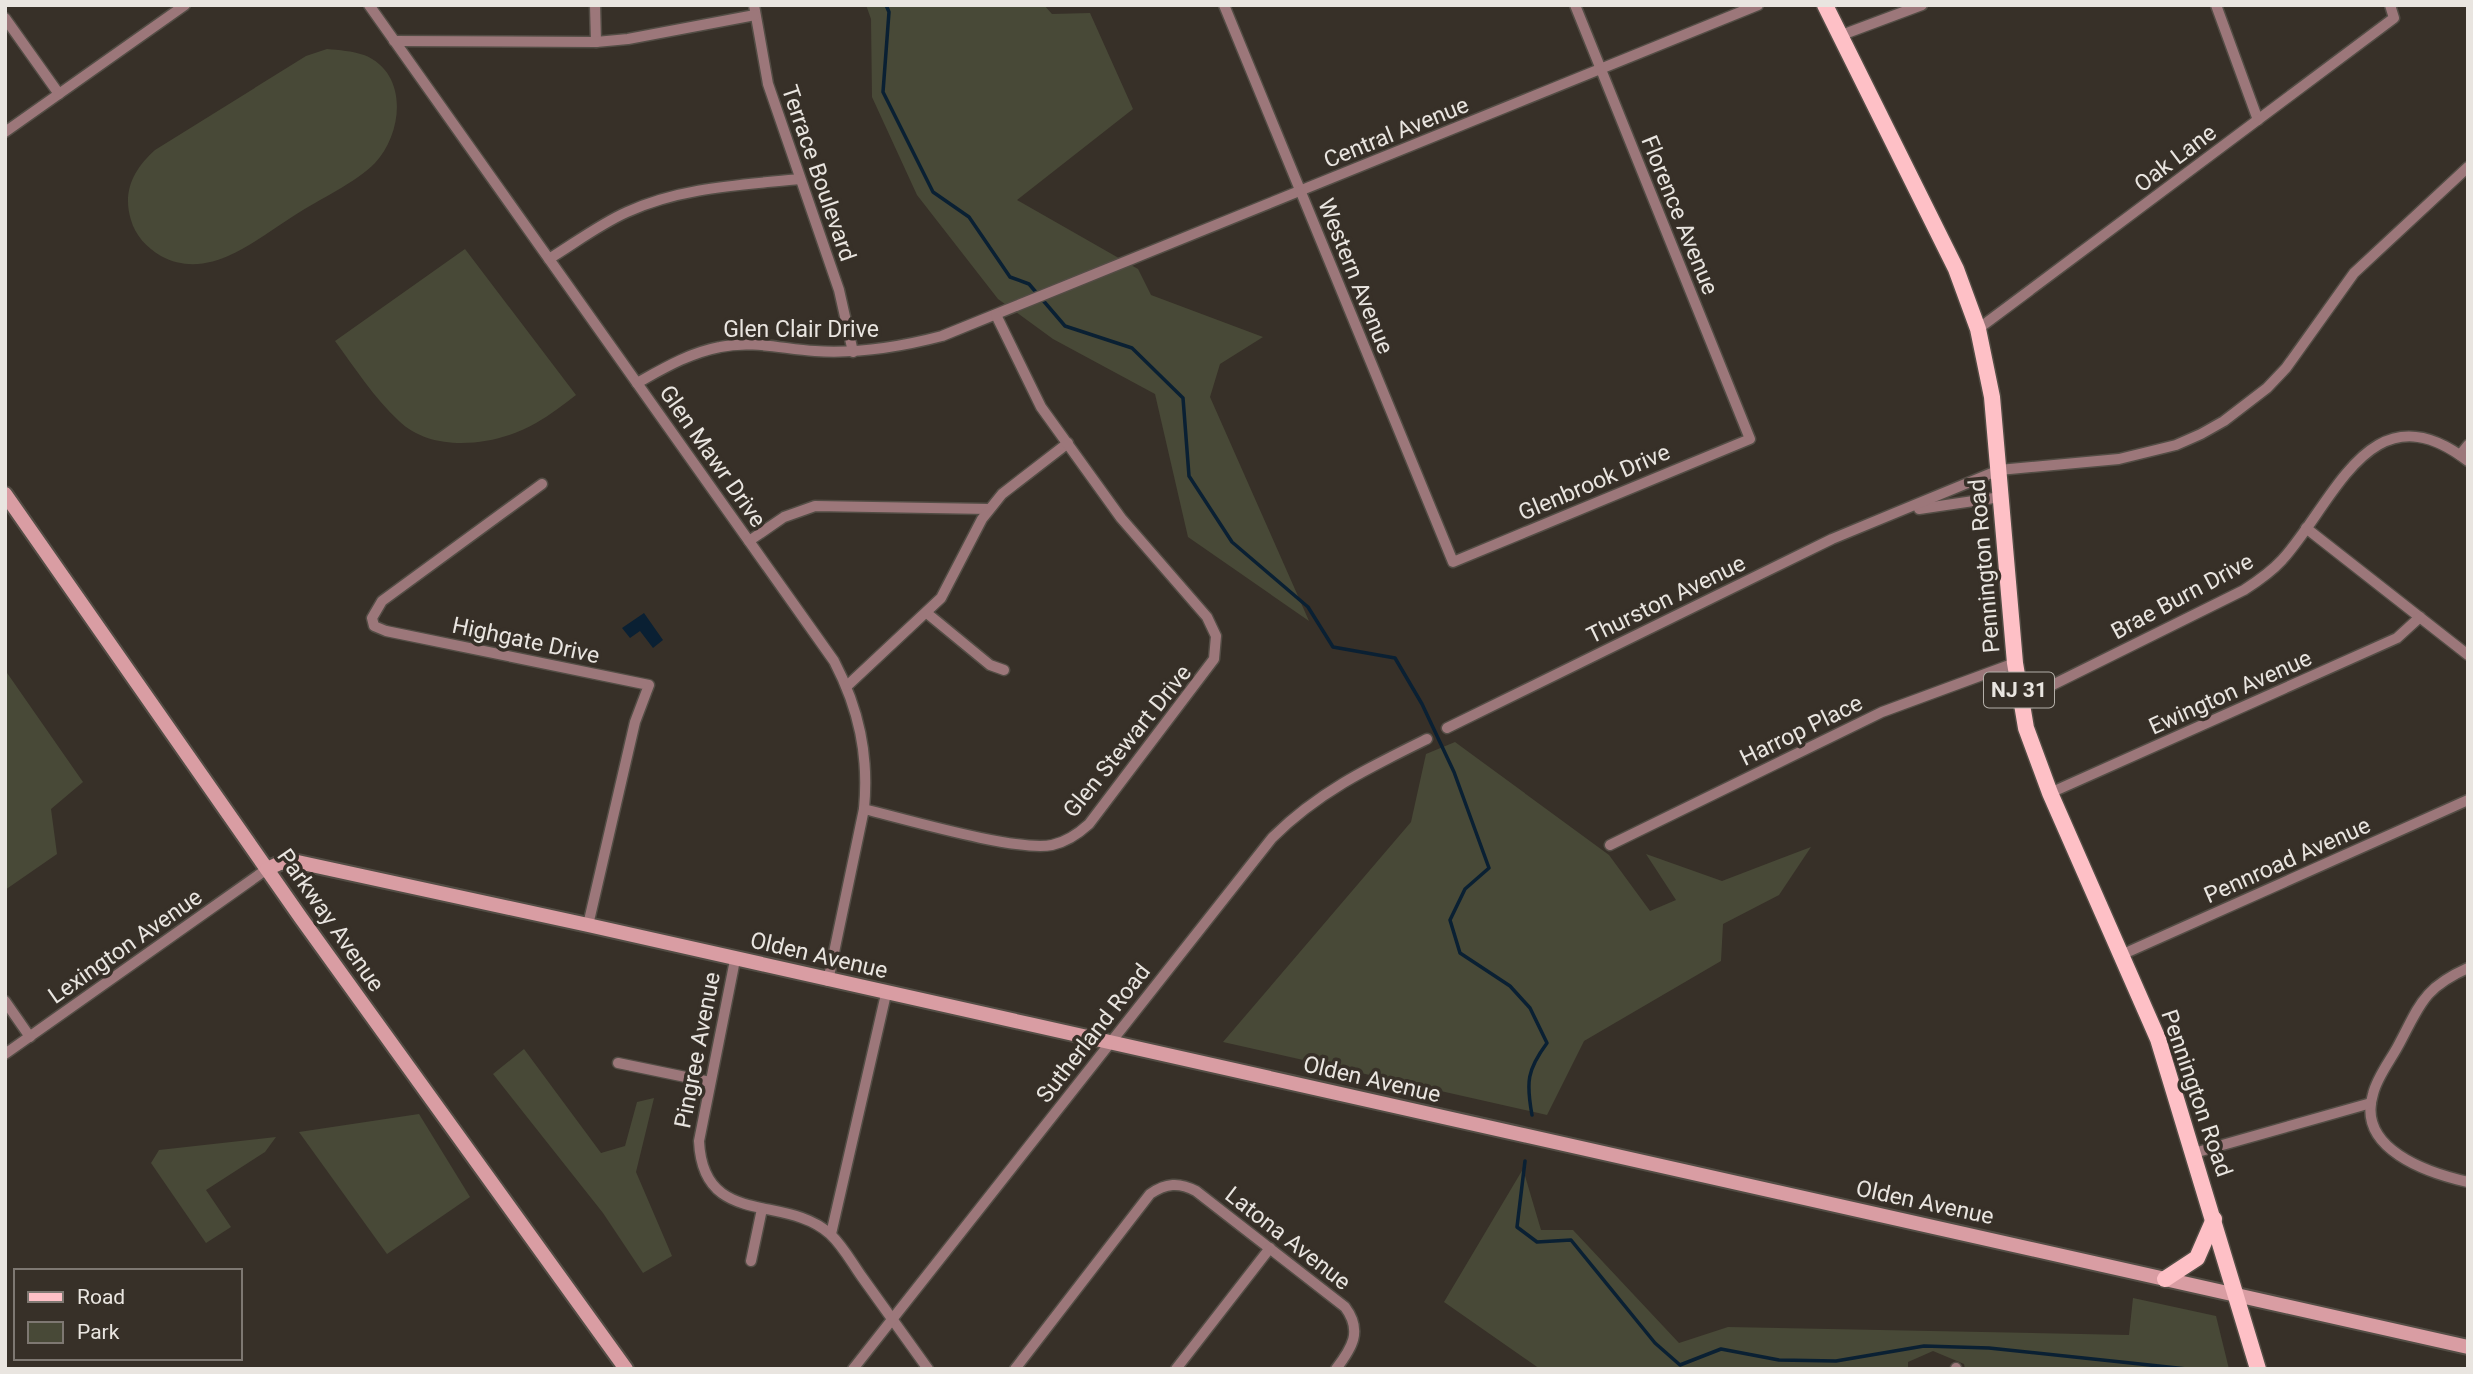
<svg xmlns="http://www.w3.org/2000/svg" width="2473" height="1374" font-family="Roboto,sans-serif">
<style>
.green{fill:#484937}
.water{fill:#0a2033}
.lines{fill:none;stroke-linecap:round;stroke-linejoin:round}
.stream{stroke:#0a2033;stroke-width:3.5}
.street-casing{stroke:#534d45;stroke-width:13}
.secondary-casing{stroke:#534d45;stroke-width:18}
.primary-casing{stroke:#534d45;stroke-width:19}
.street{stroke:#9c777a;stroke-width:10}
.secondary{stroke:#d99da3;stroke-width:14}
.primary{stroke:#fec0c6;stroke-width:16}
.labels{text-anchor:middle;stroke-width:7;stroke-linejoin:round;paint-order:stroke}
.shield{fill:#373028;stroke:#b4afa9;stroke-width:2}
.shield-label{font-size:21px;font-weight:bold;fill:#e9e5e0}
.street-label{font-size:23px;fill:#e9e5e0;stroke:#373028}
</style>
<rect width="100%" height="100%" fill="#373028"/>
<g class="green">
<polygon points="866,5 1044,5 1052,14 1090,13 1133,109 1017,200 1138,269 1151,295 1263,337 1220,364 1210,397 1309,621 1188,537 1155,394 1053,339 998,299 917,195 872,97 871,19"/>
<path d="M 327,49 C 339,50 352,51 364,55 C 409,73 403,133 375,163 C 357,182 318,200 295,215 C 255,240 209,282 161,256 C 147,248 135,235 131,220 C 122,191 134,169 155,150 L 306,56 Z"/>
<path d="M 465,249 L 576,395 C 563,405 550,415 536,423 C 497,446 433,454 399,421 C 374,398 355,368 335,341 Z"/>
<polygon points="5,670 83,782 51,809 57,854 5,890"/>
<polygon points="1455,742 1609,855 1650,911 1676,900 1646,854 1722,881 1811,847 1779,895 1723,924 1721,961 1584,1041 1547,1115 1223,1042 1411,822 1426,754"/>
<polygon points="524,1049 601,1153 625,1146 637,1102 654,1098 636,1172 672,1256 643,1273 603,1213 493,1074"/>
<polygon points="419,1114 470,1197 387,1254 299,1132"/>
<polygon points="276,1137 265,1152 206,1190 231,1227 206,1243 151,1163 159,1150"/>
<polygon points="1523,1169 1541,1230 1573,1230 1679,1343 1728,1327 2129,1335 2133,1298 2216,1316 2229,1369 1965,1369 1964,1364 1933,1351 1908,1362 1908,1369 1540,1369 1444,1302"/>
</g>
<polygon class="water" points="644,613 663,640 653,648 640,631 630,638 622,628"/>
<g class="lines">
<g class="stream">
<path d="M 886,5 L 889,12 L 883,92 L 933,192 L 969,217 L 1010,277 L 1029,284 L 1065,326 L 1132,348 L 1183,398 L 1189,476 L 1232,542 L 1308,607 L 1333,647 L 1395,658 L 1422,704 L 1454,772 L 1489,868 L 1465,889 L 1450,920 L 1460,953 L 1510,986 L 1530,1008 L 1547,1043 C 1527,1070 1526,1082 1532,1115"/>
<polyline points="1525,1161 1517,1227 1537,1242 1571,1240 1655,1343 1680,1365 1721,1349 1779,1360 1836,1361 1924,1346 1989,1348 2187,1369"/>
</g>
<g class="street-casing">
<g id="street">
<path d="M 369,5 L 834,661 C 859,709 869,755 864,809 L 828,981"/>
<polyline points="595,5 596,42"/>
<polyline points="754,5 768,84 839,290 853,352"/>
<polyline points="1224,5 1453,562 1750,439 1575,5"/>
<polyline points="2216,5 2258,120"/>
<polyline points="5,18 59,94"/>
<polyline points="1839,36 1922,5"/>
<polyline points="394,41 596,42 628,39 755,15"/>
<polyline points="5,132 185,5"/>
<path d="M 549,259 C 575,243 600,224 627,212 C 681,187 742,185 800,179"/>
<polyline points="1978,329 2394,18 2390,5"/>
<path d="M 637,383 C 664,368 689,353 720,347 C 752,340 783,349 815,351 C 859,354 900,347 942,336 L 1758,5"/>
<polyline points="2460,455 2468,445"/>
<polyline points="542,484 382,601 372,618 374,626 386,631 649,685 635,722 588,925"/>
<polyline points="1919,509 2001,497"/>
<polyline points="2306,528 2468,655"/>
<polyline points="749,541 784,517 815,506 989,509"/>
<polyline points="928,614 990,665 1004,670"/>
<polyline points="847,686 941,598 982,519 1002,494 1068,443"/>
<path d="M 2020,701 L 2244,590 C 2258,581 2271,572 2282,560 C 2336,500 2371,386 2468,461"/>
<polyline points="1447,728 1832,539 1999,470 2119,459 2176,445 2201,434 2224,421 2267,388 2286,368 2354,273 2468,167"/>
<polyline points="2050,793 2397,638 2420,617"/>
<path d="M 864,809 C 905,819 1017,852 1052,845 C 1066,842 1078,834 1089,824 L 1214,659 L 1216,636 L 1207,617 L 1121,518 L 1041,407 L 996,315"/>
<polyline points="1610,845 1882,712 2015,663"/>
<polyline points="2121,955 2468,800"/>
<path d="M 735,960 L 699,1141 C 703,1229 785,1193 830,1234 C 843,1246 852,1263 862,1277 C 884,1308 906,1338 928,1369"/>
<path d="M 2468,968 C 2423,988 2420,1005 2398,1046 C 2390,1061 2377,1077 2373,1094 C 2356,1149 2428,1173 2468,1182"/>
<polyline points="5,1001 30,1037"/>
<polyline points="5,1054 267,869"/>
<polyline points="618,1063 710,1082"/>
<polyline points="2194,1153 2371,1103"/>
<polyline points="831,1234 886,994"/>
<polyline points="751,1261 762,1209"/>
<polyline points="1956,1368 1956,1369"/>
<path d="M 853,1369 L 1272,838 C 1318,792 1370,767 1427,739"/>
<path d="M 1015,1369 L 1150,1194 C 1166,1183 1179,1182 1196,1191 L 1345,1307 C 1363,1331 1352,1348 1336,1369"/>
<polyline points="1176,1369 1270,1248"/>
</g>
</g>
<g class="secondary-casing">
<g id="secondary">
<polyline points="5,494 301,918 626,1369"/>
<polyline points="267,869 280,863 293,861 588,925 2468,1347"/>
</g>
</g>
<g class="primary-casing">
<g id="primary">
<polyline points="1825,5 1956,269 1978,329 1992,397 2015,663 2026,728 2050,793 2158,1039 2258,1369"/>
<polyline points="2165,1279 2197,1258 2214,1219"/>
</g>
</g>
<use href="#street" class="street"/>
<use href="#secondary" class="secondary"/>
<use href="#primary" class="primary"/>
</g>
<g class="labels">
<rect class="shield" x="1984" y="672.5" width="70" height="35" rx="5"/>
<g class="shield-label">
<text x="2019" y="697">NJ 31</text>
</g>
<g class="street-label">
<text transform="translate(1396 132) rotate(-22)" y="8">Central Avenue</text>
<text transform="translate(2175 158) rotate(-37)" y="8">Oak Lane</text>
<text transform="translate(819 173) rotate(71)" y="8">Terrace Boulevard</text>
<text transform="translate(1680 215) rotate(68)" y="8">Florence Avenue</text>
<text transform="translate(1356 276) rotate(68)" y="8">Western Avenue</text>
<text x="801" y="337">Glen Clair Drive</text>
<text transform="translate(713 456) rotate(55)" y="8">Glen Mawr Drive</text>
<text transform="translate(1594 482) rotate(-23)" y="8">Glenbrook Drive</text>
<text transform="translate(1984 566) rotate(-95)" y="8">Pennington Road</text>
<text transform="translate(2182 596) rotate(-28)" y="8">Brae Burn Drive</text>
<text transform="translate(1666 599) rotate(-26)" y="8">Thurston Avenue</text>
<text transform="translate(526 640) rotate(12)" y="8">Highgate Drive</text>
<text transform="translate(2230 692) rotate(-24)" y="8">Ewington Avenue</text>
<text transform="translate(1801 730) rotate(-26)" y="8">Harrop Place</text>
<text transform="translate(1127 741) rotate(-51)" y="8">Glen Stewart Drive</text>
<text transform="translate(2287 860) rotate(-24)" y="8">Pennroad Avenue</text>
<text transform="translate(331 920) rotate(55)" y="8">Parkway Avenue</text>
<text transform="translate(125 946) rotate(-35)" y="8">Lexington Avenue</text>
<text transform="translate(819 955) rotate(13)" y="8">Olden Avenue</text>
<text transform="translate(1093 1033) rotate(-52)" y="8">Sutherland Road</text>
<text transform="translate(697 1050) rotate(-79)" y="8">Pingree Avenue</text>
<text transform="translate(1372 1079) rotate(13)" y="8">Olden Avenue</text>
<text transform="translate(2197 1093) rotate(71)" y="8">Pennington Road</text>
<text transform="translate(1925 1202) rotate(12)" y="8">Olden Avenue</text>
<text transform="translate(1288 1238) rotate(38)" y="8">Latona Avenue</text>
</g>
</g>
<rect width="2473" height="1374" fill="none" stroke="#e9e5e0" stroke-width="14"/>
<rect x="14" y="1269" width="228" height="91" fill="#373028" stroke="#7e7872" stroke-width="2"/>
<rect x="28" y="1292" width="35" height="10" fill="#fec0c6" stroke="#7e7872" stroke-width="2"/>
<text x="77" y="1304" font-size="21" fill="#e9e5e0">Road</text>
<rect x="28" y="1322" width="35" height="21" fill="#484937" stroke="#7e7872" stroke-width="2"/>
<text x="77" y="1339" font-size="21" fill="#e9e5e0">Park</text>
</svg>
